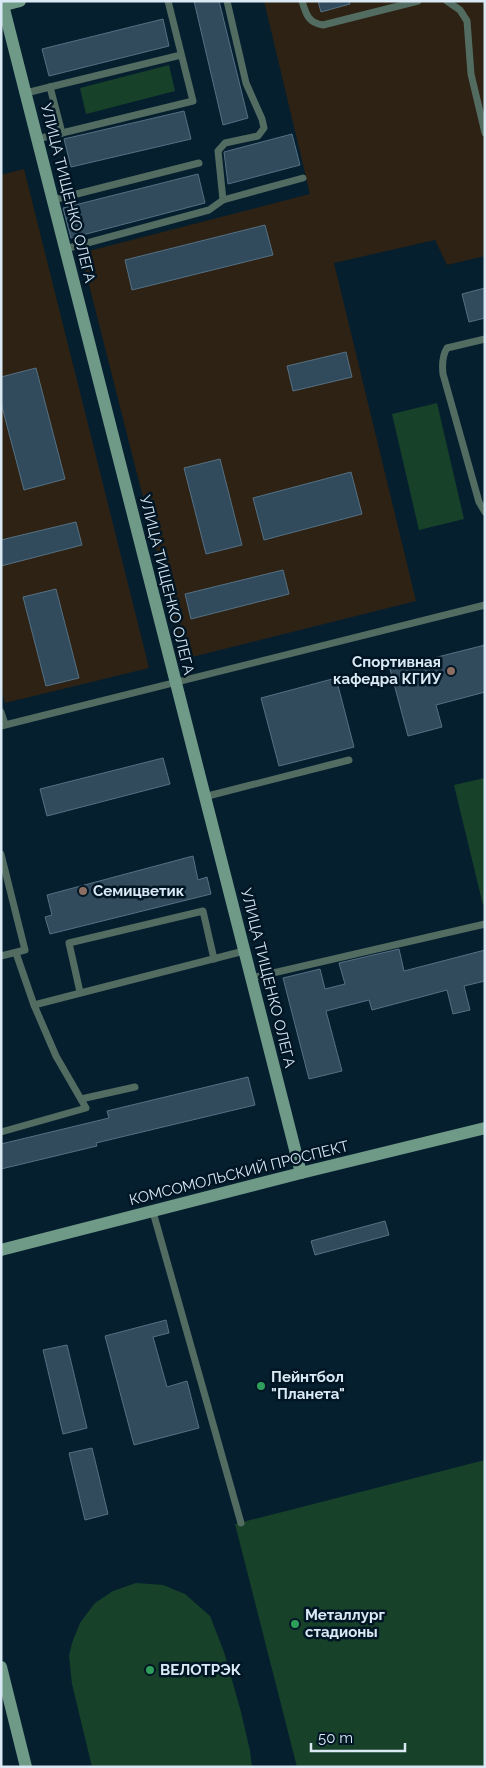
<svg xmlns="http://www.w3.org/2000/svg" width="486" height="1768" font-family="Raleway,sans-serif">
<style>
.education{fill:#2d2213}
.green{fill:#174229}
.building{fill:#314b5d;stroke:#557083}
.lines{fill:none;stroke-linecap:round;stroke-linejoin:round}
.lane{stroke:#526c61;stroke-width:7}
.secondary{stroke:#709a88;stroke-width:12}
.education-dot{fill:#8d6e63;stroke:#001625;stroke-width:2}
.leisure-dot{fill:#2e9e5b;stroke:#001625;stroke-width:2}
.labels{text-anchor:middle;stroke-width:5;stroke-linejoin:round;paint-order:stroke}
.street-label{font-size:15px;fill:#dae9f4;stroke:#001625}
.poi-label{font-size:15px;font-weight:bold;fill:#dae9f4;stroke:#001625;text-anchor:start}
</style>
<rect width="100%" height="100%" fill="#061f2f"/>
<g class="education">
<polygon points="264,1 485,1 485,256 447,265 435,240 334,263 416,601 184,659 81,253 310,194"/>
<polygon points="24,169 149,668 5,703 1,688 1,175"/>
</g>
<g class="green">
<polygon points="169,65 175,91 86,114 80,88"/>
<polygon points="437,403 464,519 419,530 392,414"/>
<polygon points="485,778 485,904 483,905 454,785"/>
<polygon points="485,1460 485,1767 297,1767 235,1524"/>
<polygon points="136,1583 163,1585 185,1594 210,1616 224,1652 241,1712 250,1751 252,1767 92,1767 72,1684 69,1656 72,1643 80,1623 95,1603 113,1591"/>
</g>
<g class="building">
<polygon points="194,1 219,1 248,118 223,125"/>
<polygon points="318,1 349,1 350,4 321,12"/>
<polygon points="163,19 169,46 49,76 42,49"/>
<polygon points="184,111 191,139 71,167 64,139"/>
<polygon points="292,134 300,165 228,184 224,152"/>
<polygon points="198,174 205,203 71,238 63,208"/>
<polygon points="265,225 273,255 132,290 125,260"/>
<polygon points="485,288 485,318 469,322 462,294"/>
<polygon points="346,352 352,377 293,391 287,366"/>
<polygon points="36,368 65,479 24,490 1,403 1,377"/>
<polygon points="220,459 242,545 206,554 184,468"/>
<polygon points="351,472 362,514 264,540 253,498"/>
<polygon points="76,522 82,545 1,566 1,540"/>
<polygon points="283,570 289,594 191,619 185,594"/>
<polygon points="56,589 79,678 46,686 23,597"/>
<polygon points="485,645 485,692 436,705 442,727 408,736 390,669"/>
<polygon points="336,678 354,747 279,766 261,698"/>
<polygon points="163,758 170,784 47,816 40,789"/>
<polygon points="193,856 198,880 207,877 211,894 50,934 45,917 52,915 47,895"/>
<polygon points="399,949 404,971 485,950 485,981 464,986 470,1010 453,1014 447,990 372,1010 369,1000 326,1011 342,1071 309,1079 283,978 320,969 325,989 345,984 339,963"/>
<polygon points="248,1077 255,1105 96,1143 97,1146 1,1169 1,1144 109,1118 107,1111"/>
<polygon points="385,1221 389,1235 315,1255 311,1241"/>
<polygon points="166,1320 169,1333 153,1337 167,1387 187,1381 199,1428 134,1445 105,1336"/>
<polygon points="67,1345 87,1428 63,1434 43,1350"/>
<polygon points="92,1448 108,1514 85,1520 69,1453"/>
</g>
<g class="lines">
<g class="lane">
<polyline points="168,1 193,101 62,133 50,87 181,55"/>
<path d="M 302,1 C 306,14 308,23 323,25 L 418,1"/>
<polyline points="447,1 460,10 467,21 471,74 485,133"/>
<polyline points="26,93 50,87"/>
<polyline points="37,139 62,133"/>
<polyline points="53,200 199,163"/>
<polyline points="223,200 218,151 225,143 258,136 264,128 262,119 246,83 227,1"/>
<polyline points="65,249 209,210 223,200 303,178"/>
<path d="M 485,339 L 447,348 C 442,356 442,365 443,374 L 479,502 L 485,512"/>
<polyline points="1,712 5,724"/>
<polyline points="1,726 485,605"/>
<polyline points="204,797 349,760"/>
<polyline points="1,854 25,950 1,956"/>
<polyline points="251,978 485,924"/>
<polyline points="80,992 69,943 203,911 214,959"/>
<polyline points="34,1005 244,951"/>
<polyline points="81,1099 135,1087"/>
<polyline points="1,1132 86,1108 56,1056 34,1005 16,953"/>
<polyline points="153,1212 241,1523"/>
</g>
<g class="secondary">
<polyline points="3,5 301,1173"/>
<polyline points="1,6 20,1"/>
<polyline points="1,1250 301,1173 485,1128"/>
<polyline points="1,1667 26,1767"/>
</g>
</g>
<g class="education-dot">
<circle cx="451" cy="671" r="5"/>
<circle cx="83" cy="891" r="5"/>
</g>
<g class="leisure-dot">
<circle cx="261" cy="1386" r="5"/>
<circle cx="295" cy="1624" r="5"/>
<circle cx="150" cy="1670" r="5"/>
</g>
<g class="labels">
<g class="street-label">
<text transform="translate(68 193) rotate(76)" y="5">УЛИЦА ТИЩЕНКО ОЛЕГА</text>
<text transform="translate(167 585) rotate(76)" y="5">УЛИЦА ТИЩЕНКО ОЛЕГА</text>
<text transform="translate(268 978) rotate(76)" y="5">УЛИЦА ТИЩЕНКО ОЛЕГА</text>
<text transform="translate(239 1173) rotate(-14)" y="5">КОМСОМОЛЬСКИЙ ПРОСПЕКТ</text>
</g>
<g class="poi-label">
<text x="441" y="667" text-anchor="end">Спортивная<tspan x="441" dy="17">кафедра КГИУ</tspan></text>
<text x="93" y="896">Семицветик</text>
<text x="271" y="1382">Пейнтбол<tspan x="271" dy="17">"Планета"</tspan></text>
<text x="305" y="1620">Металлург<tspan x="305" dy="17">стадионы</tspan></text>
<text x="160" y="1675">ВЕЛОТРЭК</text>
</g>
</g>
<rect width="486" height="1768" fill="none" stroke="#dae9f4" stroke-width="5"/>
<path d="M311 1743v8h94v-8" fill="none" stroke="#dae9f4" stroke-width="2.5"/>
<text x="318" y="1743" font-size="15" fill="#dae9f4" stroke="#001625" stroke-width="4" paint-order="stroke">50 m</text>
</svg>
